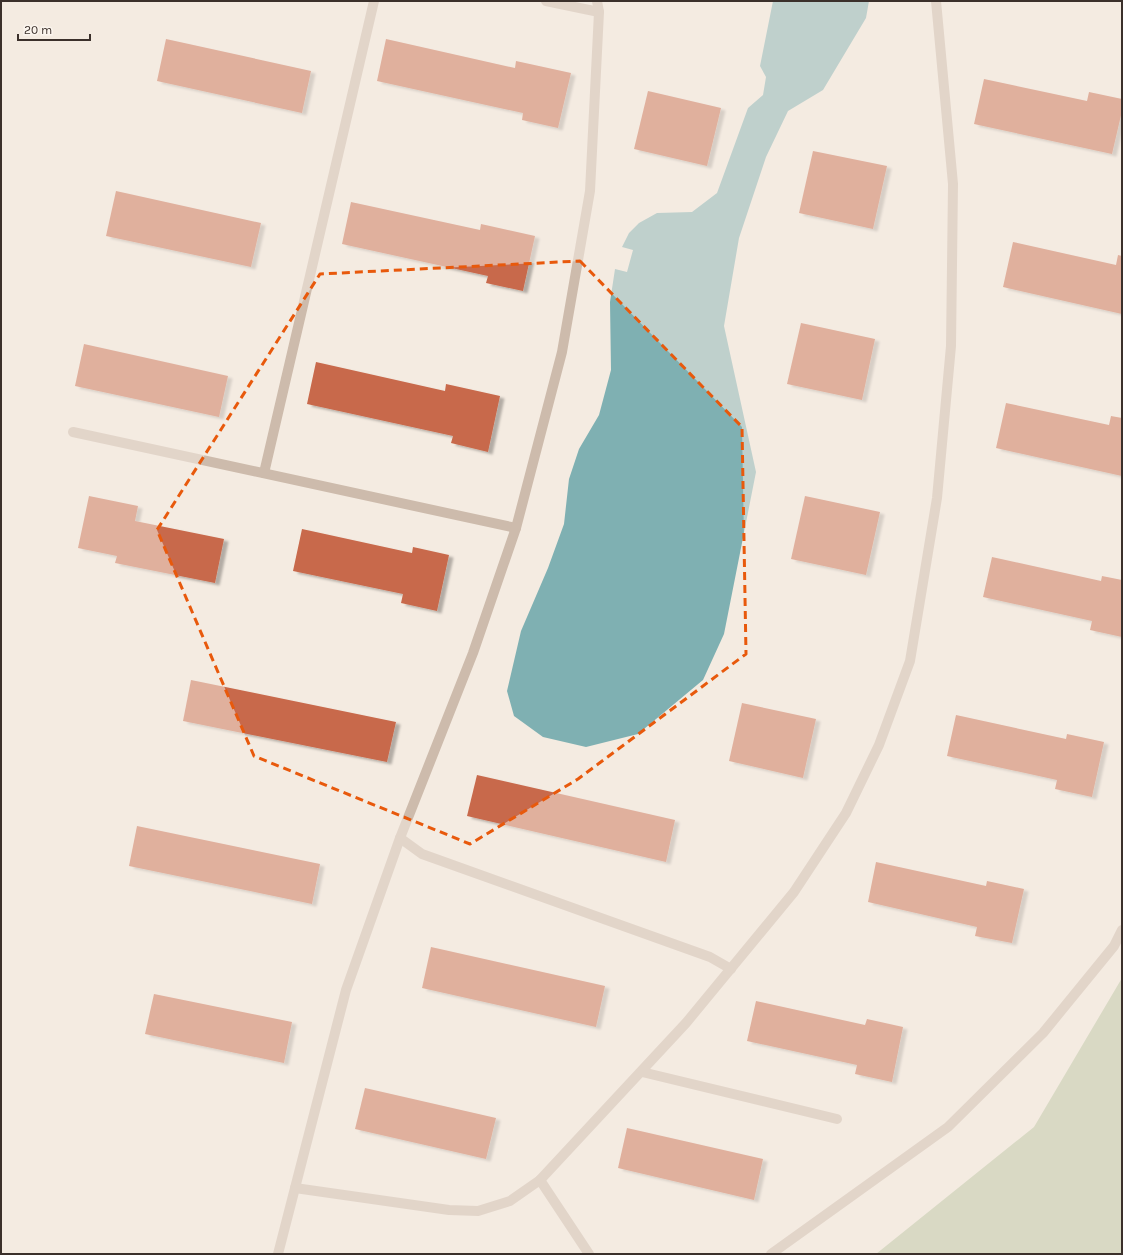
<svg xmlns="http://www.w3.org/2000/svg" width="1123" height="1255" font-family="Karla,sans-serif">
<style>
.green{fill:#b8c4a0}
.water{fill:#7fb0b2}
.building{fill:#c8694b;filter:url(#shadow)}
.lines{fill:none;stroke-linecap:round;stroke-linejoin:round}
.lane{stroke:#cdbbac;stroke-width:10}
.street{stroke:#cdbbac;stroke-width:10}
.marked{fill:none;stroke:#e8590c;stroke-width:3;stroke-dasharray:8 5;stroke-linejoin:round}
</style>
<defs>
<filter id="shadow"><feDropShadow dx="4.5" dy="2.5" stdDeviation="1" flood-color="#0004"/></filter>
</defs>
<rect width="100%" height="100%" fill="#f4ebe1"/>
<polygon class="green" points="1122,978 1122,1254 876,1254 1034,1127"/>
<polygon class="water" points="773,1 869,1 866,18 823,90 788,111 766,157 739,238 724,326 756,472 724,634 703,680 638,734 586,747 543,737 514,716 507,691 521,631 548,568 564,524 569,479 579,449 599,415 611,370 610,302 615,269 627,272 633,250 622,247 629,233 639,223 657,213 692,212 717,193 748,108 763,95 766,77 760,66"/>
<g class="building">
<polygon points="166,39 311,71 302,113 157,81"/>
<polygon points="386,39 515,68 516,61 571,73 558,128 522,120 523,113 377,81"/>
<polygon points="984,79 1087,101 1089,92 1122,99 1122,111 1112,154 974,124"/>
<polygon points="648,91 721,108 707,166 634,149"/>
<polygon points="813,151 887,166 873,229 799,213"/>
<polygon points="116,191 261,223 251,267 106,236"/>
<polygon points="351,202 480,230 481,224 535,236 523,291 486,283 488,276 342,244"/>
<polygon points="1013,242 1116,265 1118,255 1122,256 1122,314 1003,287"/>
<polygon points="801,323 875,339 862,400 787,384"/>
<polygon points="84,344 228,376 219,417 75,386"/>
<polygon points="316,362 445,391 446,384 500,396 488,452 451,443 453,436 307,404"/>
<polygon points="1006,403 1109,425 1111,416 1122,418 1122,476 996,448"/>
<polygon points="89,496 138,506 135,521 224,539 215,583 115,563 117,556 78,548"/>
<polygon points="805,496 880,512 866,575 791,559"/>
<polygon points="302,529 412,553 413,547 449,555 437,611 401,603 403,594 293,571"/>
<polygon points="992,557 1101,581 1102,576 1122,580 1122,637 1090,630 1092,621 983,597"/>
<polygon points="191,680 396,722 387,762 183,721"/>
<polygon points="742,703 816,719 803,778 729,761"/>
<polygon points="956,715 1066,739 1067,734 1104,742 1092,797 1055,789 1057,780 947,756"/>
<polygon points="477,775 675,820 666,862 467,816"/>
<polygon points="137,826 320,864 312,904 129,866"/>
<polygon points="876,862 986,886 987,881 1024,889 1012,943 975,936 977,927 868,902"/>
<polygon points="431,947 605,986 596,1027 422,988"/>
<polygon points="154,994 292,1022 284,1063 145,1034"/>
<polygon points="756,1001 865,1025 867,1019 903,1027 892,1082 855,1074 857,1065 747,1041"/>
<polygon points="365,1088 496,1118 486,1159 355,1129"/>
<polygon points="627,1128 763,1159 754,1200 618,1168"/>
</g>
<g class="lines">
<g class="lane">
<polyline points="546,1 599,12"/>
<polyline points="73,432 516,528"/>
<polyline points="264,473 374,1"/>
<polyline points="400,838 422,854 710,957 731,969"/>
<polyline points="642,1072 837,1119"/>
<polyline points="540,1180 589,1254"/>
<polyline points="295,1188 449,1210 478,1211 510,1201 540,1180 686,1023 794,892 846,813 879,745 910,661 937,498 951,346 953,184 936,1"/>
</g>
<g class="street">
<polyline points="278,1254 346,990 400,838 473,653 516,528 562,352 590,191 599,12 597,1"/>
<polyline points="771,1254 948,1127 1043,1033 1114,946 1122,930"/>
</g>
</g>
<path d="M0 0H1123V1255H0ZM 580,261 L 742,427 L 746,654 L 578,779 L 470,844 L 254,756 L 157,530 L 320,274 Z" fill="#f4ebe1" fill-opacity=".55" fill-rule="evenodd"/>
<path class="marked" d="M 580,261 L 742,427 L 746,654 L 578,779 L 470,844 L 254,756 L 157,530 L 320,274 Z"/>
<rect width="1123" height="1255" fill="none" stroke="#3b302b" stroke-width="4"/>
<path d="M18 34v6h72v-6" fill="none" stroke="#3b302b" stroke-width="2"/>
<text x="24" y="34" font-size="12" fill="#3b302b" stroke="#fbf5ee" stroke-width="3" paint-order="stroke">20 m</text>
</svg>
